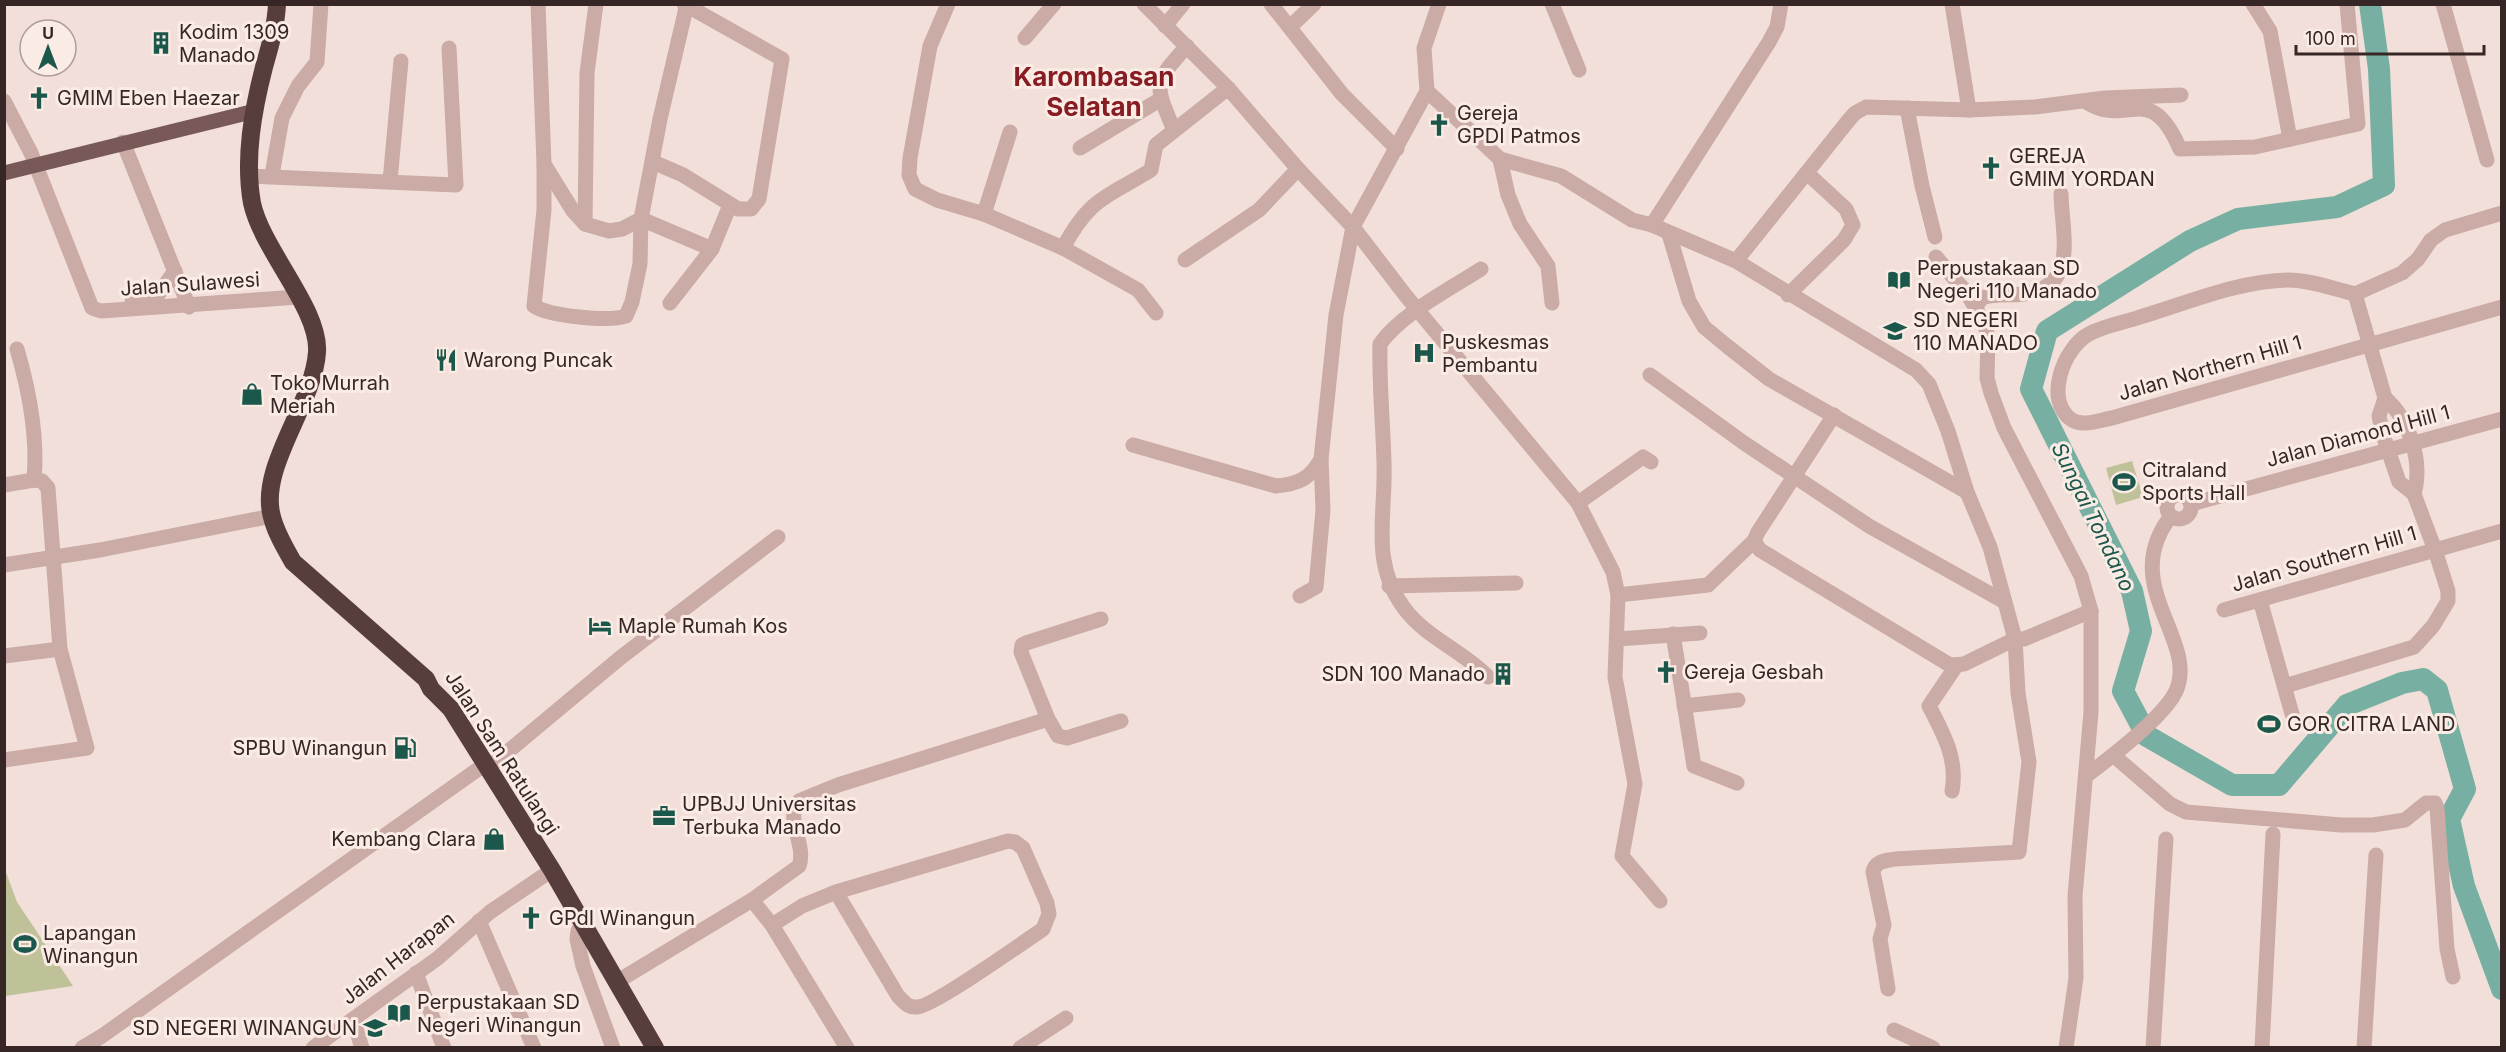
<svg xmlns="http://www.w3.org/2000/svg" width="2506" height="1052" font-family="Inter,sans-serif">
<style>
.pitch{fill:#bfc199}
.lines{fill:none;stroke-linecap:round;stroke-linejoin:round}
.river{stroke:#77b0a2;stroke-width:22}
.minor{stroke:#caaba5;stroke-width:15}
.major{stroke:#785957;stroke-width:15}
.highway{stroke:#573e3d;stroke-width:18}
.labels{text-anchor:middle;stroke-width:6;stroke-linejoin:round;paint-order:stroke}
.poi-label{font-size:20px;fill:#362726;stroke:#faebe5;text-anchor:start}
.street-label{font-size:20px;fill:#362726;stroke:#faebe5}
.water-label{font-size:21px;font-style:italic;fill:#1b584b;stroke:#faebe5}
.district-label{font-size:26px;font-weight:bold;fill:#871d22;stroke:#faebe5}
</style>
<rect width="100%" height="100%" fill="#f2dfd9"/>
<g class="pitch">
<polygon points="2132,461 2143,497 2116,505 2106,468"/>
<polygon points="4,867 17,902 73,986 5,996"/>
</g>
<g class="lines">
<polyline class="river" points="2370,4 2379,69 2384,185 2337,207 2238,219 2190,241 2047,331 2031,389 2132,591 2141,631 2123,691 2147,736 2232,785 2279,785 2347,705 2402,683 2423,679 2437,690 2465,789 2449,819 2464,886 2502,989"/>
<g class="minor">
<polyline points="538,4 544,164 573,211 585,224 609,231 622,229 641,219"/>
<polyline points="948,4 930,46 910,158 909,175 915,189 937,200 984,214 1063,248 1138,290 1156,313"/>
<polyline points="1144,4 1228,88 1298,169 1353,227 1406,296 1578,503 1613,572 1618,595 1615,677 1635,784 1622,856 1660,901"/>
<polyline points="1271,4 1342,94 1397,149"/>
<polyline points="1552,4 1579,70"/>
<polyline points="1952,4 1969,110"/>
<polyline points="2253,4 2270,31 2290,139"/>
<polyline points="2443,4 2487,160"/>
<polyline points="1165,26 1183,4"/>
<polyline points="1291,26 1314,4"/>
<polyline points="1025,38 1054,4"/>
<path d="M 1427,91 L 1500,159 L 1561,176 L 1632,220 L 1652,225 L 1736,261 L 1916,370 L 1929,384 L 1948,431 L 1967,492 L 1990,547 L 2015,639 L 2018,693 L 2029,762 L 2019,852 L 1895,859 C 1885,861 1875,861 1873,872 L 1884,925 L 1880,939 L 1888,989"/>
<polyline points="4,101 31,153 92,308 101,311 298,297"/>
<path d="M 2086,102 C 2128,129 2149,78 2180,149 L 2255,147 L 2358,124 L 2347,4"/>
<polyline points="1907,108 1922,186 1935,237"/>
<path d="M 1174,130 C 1154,83 1153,84 1187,46"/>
<polyline points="123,142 189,307"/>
<polyline points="1080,148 1161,99"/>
<polyline points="1500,159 1508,195 1520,224 1548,266 1552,303"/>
<polyline points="653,162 683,175 738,209 751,209 759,199 782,59 684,4"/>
<path d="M 544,164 L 544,210 L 534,306 C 549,316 609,322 626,316 L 632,302 L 640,264 L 641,219 L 660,119 L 687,4"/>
<polyline points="272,175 282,118 298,86 317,62 321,4"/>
<polyline points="249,176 456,185 449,48"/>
<polyline points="390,181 401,61"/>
<polyline points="984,214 1010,132"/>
<polyline points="641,219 712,249"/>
<polyline points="585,224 587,73 596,4"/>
<polyline points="1652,225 1769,42 1777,27 1781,4"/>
<polyline points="1669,234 1689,301 1704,327 1727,346 1769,379 1967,492"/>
<path d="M 1063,248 C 1090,197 1106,198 1151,170 L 1156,145 L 1228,88"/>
<polyline points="1936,257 1966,292 1984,322 1988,337 1987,378 1991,393 2004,428 2081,576 2091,611 2091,712 2075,896 2076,978 2066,1048"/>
<polyline points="1185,260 1259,210 1298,169"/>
<polyline points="1736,261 1848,121 1855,113 1866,107 1969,110 2035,107 2105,98 2181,95"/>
<path d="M 1481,269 C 1450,289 1401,314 1380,344 C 1379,384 1383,423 1384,463 C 1386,515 1370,562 1404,608 C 1426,638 1463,651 1488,677"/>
<path d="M 2355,294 C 2334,289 2310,280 2288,280 C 2237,281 2185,304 2137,318 C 2122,323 2103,326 2089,334 C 2064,347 2043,401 2072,420 C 2083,427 2100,420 2112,418 L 2502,307"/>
<polyline points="2355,294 2402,273 2418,259 2431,240 2445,230 2502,213"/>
<polyline points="1788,295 1844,240 1853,225 1846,209 1807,173"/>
<polyline points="132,301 157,296 175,271"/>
<polyline points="670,303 712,249 730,205"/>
<path d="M 1976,306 L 1982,298 C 1995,293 2010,296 2024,294 C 2079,287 2062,235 2061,194"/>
<path d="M 17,349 C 29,390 38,437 34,480"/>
<polyline points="1650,375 1744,443 1869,526 2003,601"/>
<path d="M 2385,398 C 2410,420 2423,462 2414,494"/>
<polyline points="1834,415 1758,532 1754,541 1760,550 1950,665 1964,664 2015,639 2024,639 2091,611"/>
<path d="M 1133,445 L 1276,486 C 1298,484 1310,479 1321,459 L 1336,315 L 1353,227 L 1427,91 L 1424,48 L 1439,4"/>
<polyline points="4,485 34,480 42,481 48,488 60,649 4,656"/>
<circle cx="2179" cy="507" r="12"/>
<polyline points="1578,503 1643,457 1651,462"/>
<polyline points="2191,504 2502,419"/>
<polyline points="4,565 100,550 272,516"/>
<polyline points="1389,586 1516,583"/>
<polyline points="1618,595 1708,585 1754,541"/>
<polyline points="1300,596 1316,587 1323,510 1321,459"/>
<polyline points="2260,600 2292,714"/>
<polyline points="2224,610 2502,531"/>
<polyline points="1101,619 1026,643 1022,645 1021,652 1048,719 1058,736 1067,738 1121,721"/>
<polyline points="1673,634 1694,766 1737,783"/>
<polyline points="1618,639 1700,633"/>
<polyline points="2285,686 2414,647 2433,626 2448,601 2448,591 2435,550 2414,494 2399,482 2383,435 2379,416 2385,398 2355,294"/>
<polyline points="1684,706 1738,700"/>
<polyline points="2113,755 2170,804 2186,812 2341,825 2373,825 2405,820 2426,803 2435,803 2437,808 2447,949 2453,977"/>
<polyline points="4,760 87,748 60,649"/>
<polyline points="487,769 620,658 778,537"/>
<path d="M 2086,776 C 2110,758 2164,717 2176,691 C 2199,639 2117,585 2171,516"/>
<path d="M 1952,791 C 1958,759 1943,733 1929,706 L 1956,666"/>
<polyline points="752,900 772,925 847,1048"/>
<polyline points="479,921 534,1048"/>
<polyline points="584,924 578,931 577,939 583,966 613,1048"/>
<path d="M 772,925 L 802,906 L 836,892 L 898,996 C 904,1002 908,1008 917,1007 C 932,1007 1024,942 1043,929 L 1049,914 L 1047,903 L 1023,848 L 1015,842 L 1008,841 L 836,892"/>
<polyline points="416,973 444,1048"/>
<path d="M 618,981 L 752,900 L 799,866 C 807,845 784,819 799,801 L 838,785 L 1048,719"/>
<polyline points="353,1019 362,1048"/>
<polyline points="1894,1030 1933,1048"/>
<polyline points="82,1048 102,1036 484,765"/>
<polyline points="313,1048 438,958 490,912 552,870"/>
<polyline points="1020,1048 1066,1018"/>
<polyline points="2153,1048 2166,839"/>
<polyline points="2262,1048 2273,834"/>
<polyline points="2364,1048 2376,855"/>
</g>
<polyline class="major" points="4,173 255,111"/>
<path class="highway" d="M 277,4 C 276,26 270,46 264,67 C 253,110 244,158 252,203 C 262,250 320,309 317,352 C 314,404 258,467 272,517 C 276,533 285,548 293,562 L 426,679 L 431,689 L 451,709 L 552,870 L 655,1048"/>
</g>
<defs>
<g id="building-bare" transform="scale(1.8)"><path d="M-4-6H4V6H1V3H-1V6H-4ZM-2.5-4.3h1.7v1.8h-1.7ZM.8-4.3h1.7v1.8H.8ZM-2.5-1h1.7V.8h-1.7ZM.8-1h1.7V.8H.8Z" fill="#1b584b" stroke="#faebe5" stroke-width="2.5" paint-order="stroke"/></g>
<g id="church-bare" transform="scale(1.8)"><path d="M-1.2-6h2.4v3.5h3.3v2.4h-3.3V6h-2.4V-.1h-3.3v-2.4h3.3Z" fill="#1b584b" stroke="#faebe5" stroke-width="2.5" paint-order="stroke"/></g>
<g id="library-bare" transform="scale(1.8)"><path d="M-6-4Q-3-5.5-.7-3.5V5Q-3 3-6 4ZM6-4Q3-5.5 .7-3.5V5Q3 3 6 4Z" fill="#1b584b" stroke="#faebe5" stroke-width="2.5" paint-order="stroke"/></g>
<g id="school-bare" transform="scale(1.8)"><path d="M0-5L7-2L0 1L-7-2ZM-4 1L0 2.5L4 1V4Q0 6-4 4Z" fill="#1b584b" stroke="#faebe5" stroke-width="2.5" paint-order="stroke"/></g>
<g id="hospital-bare" transform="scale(1.8)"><path d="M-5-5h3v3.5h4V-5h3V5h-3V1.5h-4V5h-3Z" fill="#1b584b" stroke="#faebe5" stroke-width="2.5" paint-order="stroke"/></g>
<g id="restaurant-bare" transform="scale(1.8)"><path d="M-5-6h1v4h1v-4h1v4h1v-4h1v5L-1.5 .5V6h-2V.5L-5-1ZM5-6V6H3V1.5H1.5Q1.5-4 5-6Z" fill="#1b584b" stroke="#faebe5" stroke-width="2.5" paint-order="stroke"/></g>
<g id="shop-bare" transform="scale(1.8)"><path d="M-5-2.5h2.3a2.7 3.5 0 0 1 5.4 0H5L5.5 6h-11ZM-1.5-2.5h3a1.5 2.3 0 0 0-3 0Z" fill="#1b584b" stroke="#faebe5" stroke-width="2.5" paint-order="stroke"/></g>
<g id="stadium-bare" transform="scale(1.8)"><path d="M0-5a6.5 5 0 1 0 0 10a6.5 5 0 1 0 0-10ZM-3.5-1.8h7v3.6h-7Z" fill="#1b584b" stroke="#faebe5" stroke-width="2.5" paint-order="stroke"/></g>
<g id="hotel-bare" transform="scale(1.8)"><path d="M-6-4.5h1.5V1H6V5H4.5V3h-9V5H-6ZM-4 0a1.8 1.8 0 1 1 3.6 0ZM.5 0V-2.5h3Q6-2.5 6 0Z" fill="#1b584b" stroke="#faebe5" stroke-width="2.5" paint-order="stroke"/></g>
<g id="fuel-bare" transform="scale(1.8)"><path d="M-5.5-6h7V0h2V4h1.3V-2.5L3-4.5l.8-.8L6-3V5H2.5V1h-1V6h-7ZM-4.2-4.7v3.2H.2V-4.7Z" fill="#1b584b" stroke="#faebe5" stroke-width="2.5" paint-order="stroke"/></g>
<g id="office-bare" transform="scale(1.8)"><path d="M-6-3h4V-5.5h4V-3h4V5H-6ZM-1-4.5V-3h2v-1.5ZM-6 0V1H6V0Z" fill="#1b584b" stroke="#faebe5" stroke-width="2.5" paint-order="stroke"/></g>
</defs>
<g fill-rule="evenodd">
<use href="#building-bare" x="161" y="43"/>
<use href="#church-bare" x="39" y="98"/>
<use href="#church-bare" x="1439" y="125"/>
<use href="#church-bare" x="1991" y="168"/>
<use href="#library-bare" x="1899" y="280"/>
<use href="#school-bare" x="1895" y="331"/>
<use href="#hospital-bare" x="1424" y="353"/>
<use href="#restaurant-bare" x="446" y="360"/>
<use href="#shop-bare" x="252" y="394"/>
<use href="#stadium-bare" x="2124" y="482"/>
<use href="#hotel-bare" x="600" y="626"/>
<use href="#church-bare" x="1666" y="672"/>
<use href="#building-bare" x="1503" y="674"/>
<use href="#stadium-bare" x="2269" y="724"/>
<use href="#fuel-bare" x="405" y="748"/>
<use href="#office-bare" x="664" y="816"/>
<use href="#shop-bare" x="494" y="839"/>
<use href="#church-bare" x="531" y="918"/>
<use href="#stadium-bare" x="25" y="944"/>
<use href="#library-bare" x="399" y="1013"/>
<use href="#school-bare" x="375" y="1028"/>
</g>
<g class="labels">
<g class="poi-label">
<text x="179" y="39">Kodim 1309<tspan x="179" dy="23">Manado</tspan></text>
<text x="57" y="105">GMIM Eben Haezar</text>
<text x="1457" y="120">Gereja<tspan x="1457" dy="23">GPDI Patmos</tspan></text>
<text x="2009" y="163">GEREJA<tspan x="2009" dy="23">GMIM YORDAN</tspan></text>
<text x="1917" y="275">Perpustakaan SD<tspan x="1917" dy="23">Negeri 110 Manado</tspan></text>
<text x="1913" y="327">SD NEGERI<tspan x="1913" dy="23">110 MANADO</tspan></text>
<text x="1442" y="349">Puskesmas<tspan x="1442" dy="23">Pembantu</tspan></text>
<text x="464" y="367">Warong Puncak</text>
<text x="270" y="390">Toko Murrah<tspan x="270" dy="23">Meriah</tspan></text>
<text x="2142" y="477">Citraland<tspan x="2142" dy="23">Sports Hall</tspan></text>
<text x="618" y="633">Maple Rumah Kos</text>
<text x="1684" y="679">Gereja Gesbah</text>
<text x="1485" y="681" text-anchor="end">SDN 100 Manado</text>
<text x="2287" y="731">GOR CITRA LAND</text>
<text x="387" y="755" text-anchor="end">SPBU Winangun</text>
<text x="682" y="811">UPBJJ Universitas<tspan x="682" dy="23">Terbuka Manado</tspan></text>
<text x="476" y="846" text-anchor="end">Kembang Clara</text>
<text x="549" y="925">GPdI Winangun</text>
<text x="43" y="940">Lapangan<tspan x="43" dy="23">Winangun</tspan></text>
<text x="417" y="1009">Perpustakaan SD<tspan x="417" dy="23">Negeri Winangun</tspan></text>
<text x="357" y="1035" text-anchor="end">SD NEGERI WINANGUN</text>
</g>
<g class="street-label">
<text transform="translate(190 284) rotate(-4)" y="7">Jalan Sulawesi</text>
<text transform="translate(2210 368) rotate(-16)" y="7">Jalan Northern Hill 1</text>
<text transform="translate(2358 436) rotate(-15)" y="7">Jalan Diamond Hill 1</text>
<text transform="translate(2324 559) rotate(-16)" y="7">Jalan Southern Hill 1</text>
<text transform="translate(502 753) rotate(57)" y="7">Jalan Sam Ratulangi</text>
<text transform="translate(398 958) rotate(-38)" y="7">Jalan Harapan</text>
</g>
<g class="water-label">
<text transform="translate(2093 517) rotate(64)" y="7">Sungai Tondano</text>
</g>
<g class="district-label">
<text x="1094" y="86">Karombasan<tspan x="1094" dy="30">Selatan</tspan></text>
</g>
</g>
<rect width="2506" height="1052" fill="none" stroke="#362726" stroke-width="12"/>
<g transform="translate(48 48)"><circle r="28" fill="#faebe5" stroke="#ac9d99" stroke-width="1.5"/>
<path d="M0-4.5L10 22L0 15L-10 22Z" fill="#1b584b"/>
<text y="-9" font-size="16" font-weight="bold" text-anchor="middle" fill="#362726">U</text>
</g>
<path d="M2296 45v9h188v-9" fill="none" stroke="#362726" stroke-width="3"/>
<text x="2305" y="45" font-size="18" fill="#362726" stroke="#faebe5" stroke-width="4.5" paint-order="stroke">100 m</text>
</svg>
